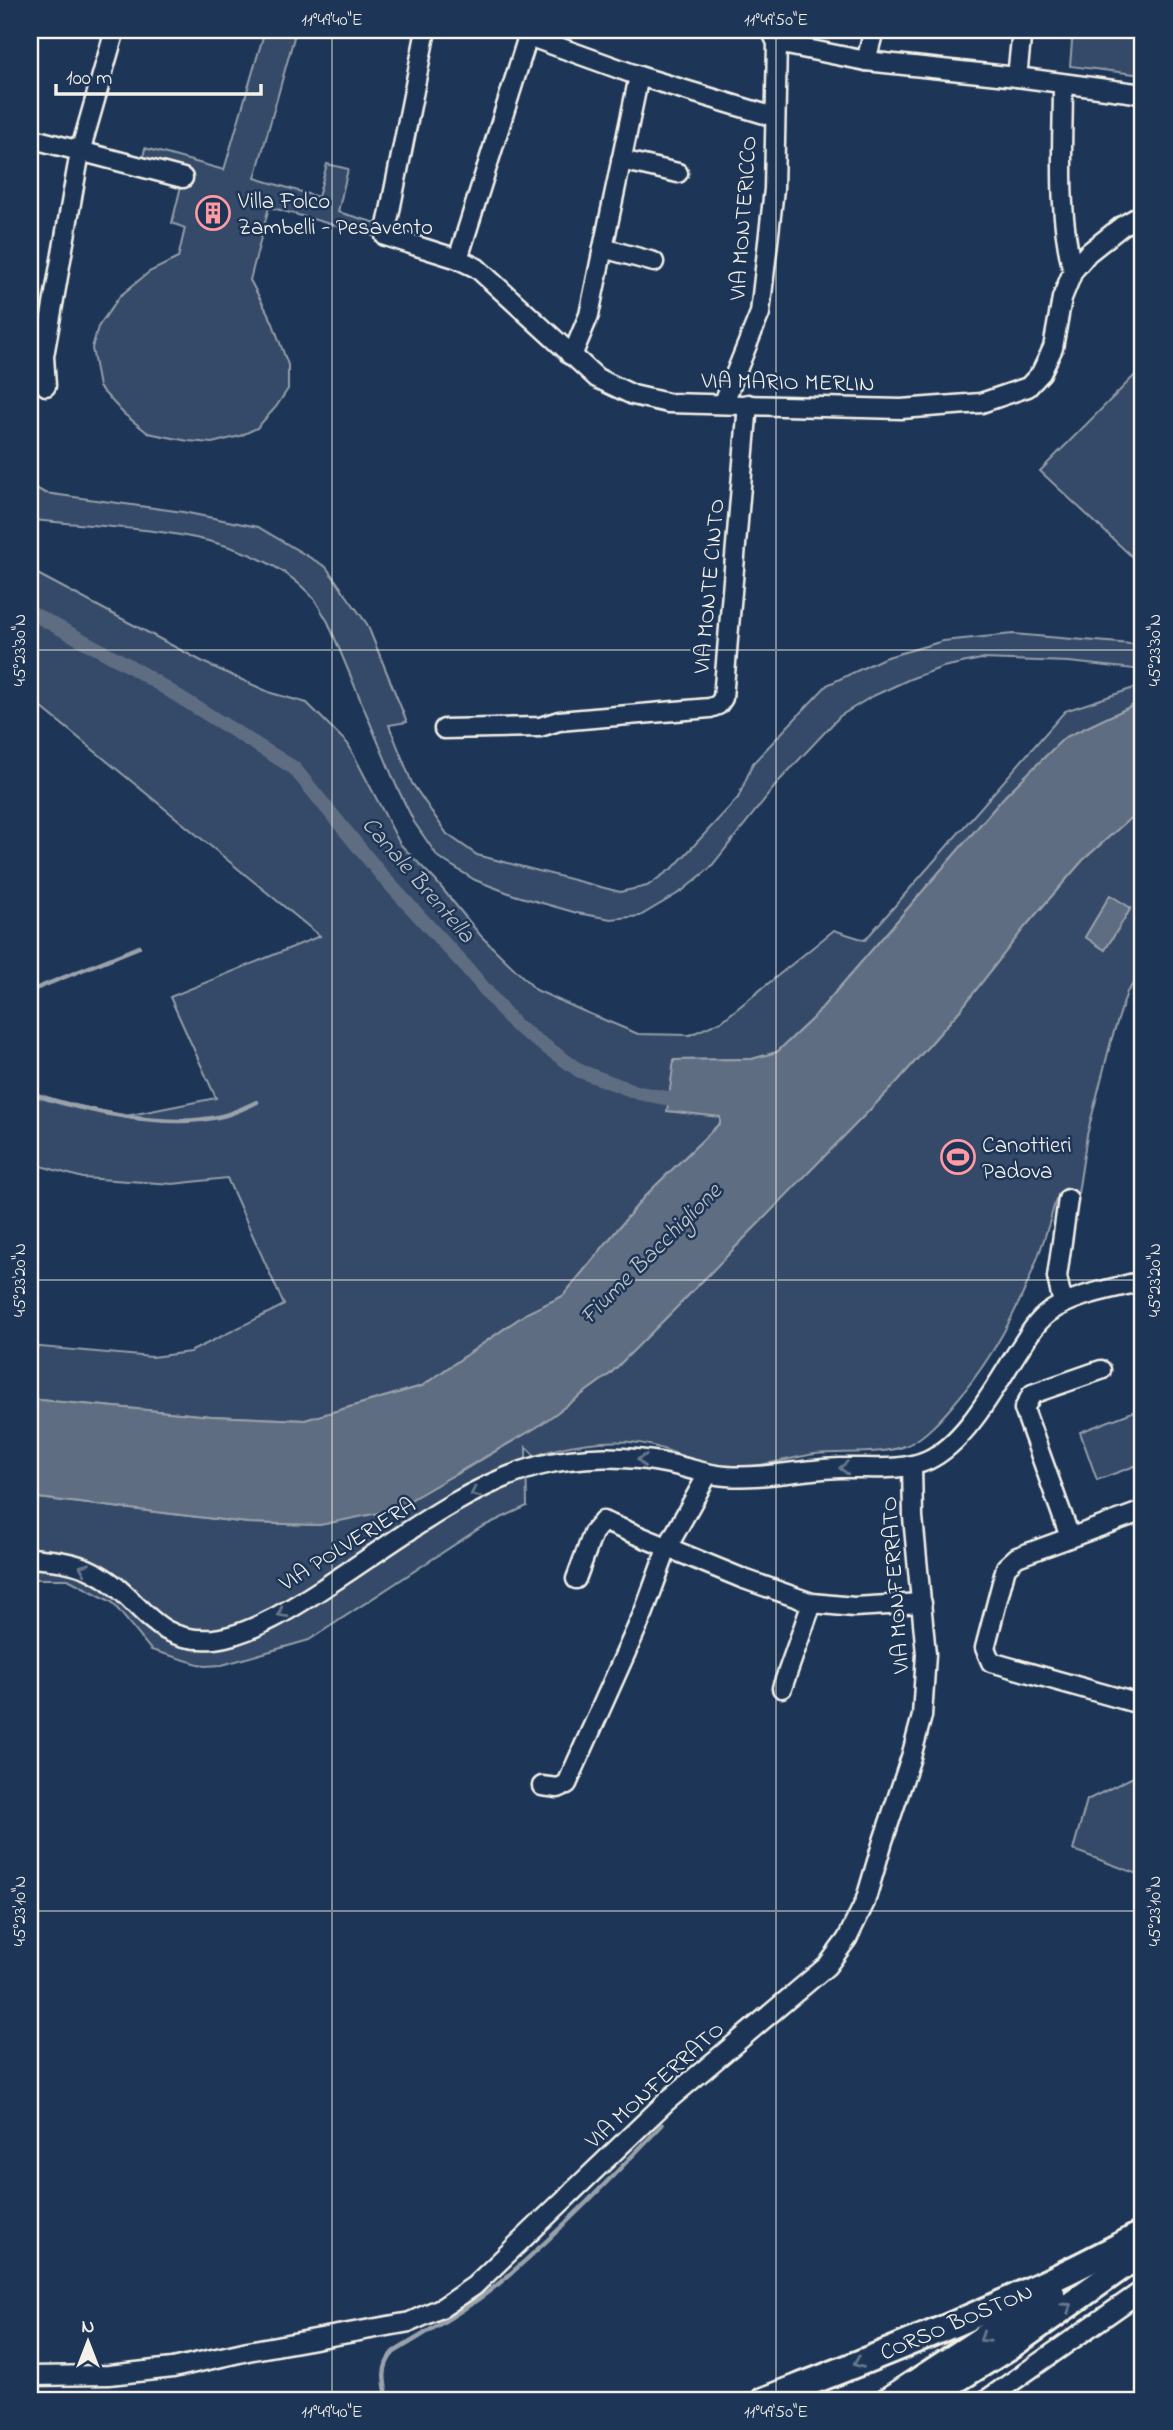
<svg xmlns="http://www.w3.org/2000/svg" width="1173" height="2430" font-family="'Indie Flower',sans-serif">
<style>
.green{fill:#354a67;stroke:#949ea8;stroke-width:2}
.water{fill:#5e6d82;stroke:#9aa2ab;stroke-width:2}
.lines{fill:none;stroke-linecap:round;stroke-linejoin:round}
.stream{stroke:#9aa2ab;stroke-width:4.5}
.canal{stroke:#5e6d82;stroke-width:14}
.minor-casing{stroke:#f4f1e8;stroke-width:23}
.highway-casing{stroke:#f4f1e8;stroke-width:30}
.minor{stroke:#1d3557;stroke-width:18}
.highway{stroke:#1d3557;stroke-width:24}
.oneway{stroke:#68778a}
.ticks{fill:none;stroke:#f4f1e8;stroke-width:2;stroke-opacity:0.45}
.labels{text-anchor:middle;stroke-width:5;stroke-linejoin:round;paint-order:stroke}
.poi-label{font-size:23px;fill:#f4f1e8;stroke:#1d3557;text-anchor:start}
.street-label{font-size:23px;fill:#f4f1e8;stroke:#1d3557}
.water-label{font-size:24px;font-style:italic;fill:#c0c3c4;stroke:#1d3557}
.neatline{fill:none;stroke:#f4f1e8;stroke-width:2.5}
.ticks-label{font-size:18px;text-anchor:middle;fill:#f4f1e8}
</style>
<rect width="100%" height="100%" fill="#1d3557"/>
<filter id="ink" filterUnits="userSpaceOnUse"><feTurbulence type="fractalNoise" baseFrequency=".0143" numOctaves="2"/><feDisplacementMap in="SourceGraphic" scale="14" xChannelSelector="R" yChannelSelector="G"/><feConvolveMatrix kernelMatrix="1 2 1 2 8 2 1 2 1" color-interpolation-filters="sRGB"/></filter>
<g filter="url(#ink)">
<g class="green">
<polygon points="265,30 296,30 255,178 318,197 327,164 348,169 338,212 380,224 377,237 269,207 250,280 272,321 288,365 288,389 276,407 257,428 240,436 212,443 188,441 148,433 124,414 99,387 92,348 98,327 120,296 149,272 178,258 185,228 172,223 184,174 142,163 145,148 224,170"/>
<polygon points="1073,30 1143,30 1143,75 1070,66"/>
<polygon points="1136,374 1143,380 1143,567 1040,471"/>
<path d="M 30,485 L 45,493 L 183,512 L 258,527 L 326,567 L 367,624 L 407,722 L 389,725 L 412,783 L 447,834 L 477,855 L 620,892 L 647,886 L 674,867 L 738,798 L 753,763 L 827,685 L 884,658 L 943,641 L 1013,634 L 1143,645 L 1143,670 L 1069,662 L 981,659 L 943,667 L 910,679 L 871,697 L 840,716 L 780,780 L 710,868 L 682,891 L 640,916 L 611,919 L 577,913 L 514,895 L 475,880 L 438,857 L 414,822 L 396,785 L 328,622 C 323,614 319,606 314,599 C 252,526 123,530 35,520 L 30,518 Z"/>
<polygon points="30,570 207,664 271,693 307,703 348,744 400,844 436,881 481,936 536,990 583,1011 638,1034 690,1035 722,1021 834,930 865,940 1065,711 1143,685 1143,703 1136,704 1064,738 1005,796 813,1018 777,1052 752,1059 674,1060 721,1117 720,1123 644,1197 563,1296 527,1313 422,1386 305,1420 211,1416 30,1399 30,1346 152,1357 190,1352 284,1305 227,1178 173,1184 83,1178 30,1163 30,1093 46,1099 126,1116 216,1098 170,997 320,936 30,698"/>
<path d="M 1143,813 L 1143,971 L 1127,992 L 1111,1041 L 1087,1135 L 1077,1200 L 1056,1199 C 1036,1275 1005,1345 953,1405 C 941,1419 927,1435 910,1444 C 886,1456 843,1451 815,1454 C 785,1459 751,1470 721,1467 C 693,1463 667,1447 639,1443 C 605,1439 566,1444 535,1456 L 526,1447 L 527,1506 L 480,1528 L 309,1640 L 222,1665 L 205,1666 L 151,1650 L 112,1602 L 68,1579 L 30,1579 L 30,1497 L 248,1523 L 320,1525 L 457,1474 L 537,1427 L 610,1374 L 673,1311 L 896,1083 L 961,1009 L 1024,928 L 1083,860 L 1128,820 Z"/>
<polygon points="1143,1408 1143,1463 1097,1480 1080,1432"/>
<polygon points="1143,1772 1143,1876 1073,1850 1087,1800"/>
</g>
<g class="water">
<polygon points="1143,703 1143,813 1128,820 1083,860 1024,928 961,1009 896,1083 673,1311 610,1374 537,1427 393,1510 320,1525 248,1523 30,1497 30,1399 211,1416 305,1420 422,1386 527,1313 563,1296 644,1197 720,1123 720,1117 667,1111 674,1060 752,1059 777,1052 813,1018 1005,796 1064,738 1136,704"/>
<polygon points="1110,895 1131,908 1105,950 1085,937"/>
</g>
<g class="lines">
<g class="stream">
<polyline points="30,991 139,947"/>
<path d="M 30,1093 C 83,1111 167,1130 222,1116 C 234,1113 246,1107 257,1102"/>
<path d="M 388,2400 C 384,2383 380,2366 394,2352 C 433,2328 475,2305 509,2275 C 563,2228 613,2176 662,2125"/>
</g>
<polyline class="canal" points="30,612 128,665 294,768 384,878 466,967 515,1025 580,1071 639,1093 688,1102"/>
<g class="minor-casing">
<g id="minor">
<polyline points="426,30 385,236 458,259 477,268 597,378 633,395 668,403 901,409 981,403 1028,387 1041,373 1053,348 1062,298 1073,271 1088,253 1122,226 1141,215"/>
<polyline points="528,36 639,76 774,117"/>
<polyline points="777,43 866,61 1017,77 1143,94"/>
<polyline points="866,61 874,30"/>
<polyline points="1017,77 1022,30"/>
<path d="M 1063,84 C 1063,145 1057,211 1073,271"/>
<polyline points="30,138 183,178"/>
<polyline points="621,160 678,173"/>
<polyline points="603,248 654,262"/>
<polyline points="458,259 530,30"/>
<polyline points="570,355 574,351 589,315 639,76"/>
<polyline points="46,386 44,356 80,152 115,30"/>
<polyline points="725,404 726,397 760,313 774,189 777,43 771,30"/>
<polyline points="444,729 540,727 559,721 710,708 718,705 723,698 748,404"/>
<polyline points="1063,1304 1057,1277 1068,1199"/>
<polyline points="1143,1511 1017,1557 1006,1567 985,1648 991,1662 1143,1705"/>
<polyline points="1070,1537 1024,1409 1032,1394 1101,1370"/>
<path d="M 30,1558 C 51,1560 72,1561 92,1571 C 142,1595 148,1644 214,1639 C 252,1635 297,1605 328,1585 C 393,1543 463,1487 538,1466 C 580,1455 628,1455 670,1464 C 689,1468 707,1475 726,1476 C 764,1479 802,1469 840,1468 C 869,1467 902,1472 928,1460 C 967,1442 997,1383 1020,1348 C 1028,1336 1036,1322 1048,1313 C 1074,1294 1112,1289 1143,1281"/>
<polyline points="576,1579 593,1533 603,1521 744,1579 812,1603 854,1607 922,1603"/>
<polyline points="782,1688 812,1603"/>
<polyline points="542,1786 558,1788 567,1784 644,1612 668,1546 708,1474"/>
<polyline points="30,2376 109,2375 173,2368 248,2351 410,2322 443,2307 474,2286 667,2101 827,1966 847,1939 865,1902 883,1841 911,1757 922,1716 926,1654 913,1517 912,1465"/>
<polyline points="986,2400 1143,2290"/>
</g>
</g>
<g class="highway-casing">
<g id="highway">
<path d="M 764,2400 C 893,2351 1022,2299 1143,2233"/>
<polyline points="888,2400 1052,2293"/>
<polyline points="924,2400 1011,2346 1143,2252"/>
</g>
</g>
<use href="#minor" class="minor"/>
<use href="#highway" class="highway"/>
</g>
<defs><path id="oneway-chevron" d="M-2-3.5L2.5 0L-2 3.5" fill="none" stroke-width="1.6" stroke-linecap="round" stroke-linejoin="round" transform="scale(1.75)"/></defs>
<g class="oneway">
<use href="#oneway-chevron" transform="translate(642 1460) rotate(-172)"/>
<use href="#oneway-chevron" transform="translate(844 1468) rotate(178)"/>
<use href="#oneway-chevron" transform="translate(475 1493) rotate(153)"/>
<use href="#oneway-chevron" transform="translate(84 1568) rotate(-157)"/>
<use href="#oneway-chevron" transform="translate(282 1613) rotate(151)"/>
<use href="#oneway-chevron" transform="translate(1067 2307) rotate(-35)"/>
<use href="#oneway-chevron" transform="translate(984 2338) rotate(147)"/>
<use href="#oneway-chevron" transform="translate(858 2363) rotate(158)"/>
</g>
</g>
<path class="ticks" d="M 332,30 L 332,2400M 776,30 L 776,2400M 30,650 L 1143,650M 30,1280 L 1143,1280M 30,1911 L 1143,1911"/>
<defs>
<g id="building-ring" transform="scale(1.75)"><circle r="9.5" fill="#1d3557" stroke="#ff9aa2" stroke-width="1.5"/><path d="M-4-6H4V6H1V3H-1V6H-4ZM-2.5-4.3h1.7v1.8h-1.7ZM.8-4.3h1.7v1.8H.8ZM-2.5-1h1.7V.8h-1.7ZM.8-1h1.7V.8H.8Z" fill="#ff9aa2"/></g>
<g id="stadium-ring" transform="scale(1.75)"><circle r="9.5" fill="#1d3557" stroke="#ff9aa2" stroke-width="1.5"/><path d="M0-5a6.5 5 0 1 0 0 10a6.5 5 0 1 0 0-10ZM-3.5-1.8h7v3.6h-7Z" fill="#ff9aa2"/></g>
</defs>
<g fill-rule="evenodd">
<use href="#building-ring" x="213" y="213"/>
<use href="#stadium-ring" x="958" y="1157"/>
</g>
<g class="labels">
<g class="poi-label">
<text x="238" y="208">Villa Folco<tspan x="238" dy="26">Zambelli - Pesavento</tspan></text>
<text x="982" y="1152">Canottieri<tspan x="982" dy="26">Padova</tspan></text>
</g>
<g class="street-label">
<text transform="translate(742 218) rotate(-86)" y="8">VIA MONTERICCO</text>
<text transform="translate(788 381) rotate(1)" y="8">VIA MARIO MERLIN</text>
<text transform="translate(708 586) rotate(-85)" y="8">VIA MONTE CINTO</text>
<text transform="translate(347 1543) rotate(-32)" y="8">VIA POLVERIERA</text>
<text transform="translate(894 1585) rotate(-94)" y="8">VIA MONFERRATO</text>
<text transform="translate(654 2084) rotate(-42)" y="8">VIA MONFERRATO</text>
<text transform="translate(956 2321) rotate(-23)" y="8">CORSO BOSTON</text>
</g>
<g class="water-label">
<text transform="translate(419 879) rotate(49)" y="8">Canale Brentella</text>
<text transform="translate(650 1253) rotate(-45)" y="8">Fiume Bacchiglione</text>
</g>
</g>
<rect width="1173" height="2430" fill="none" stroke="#1d3557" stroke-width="77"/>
<g transform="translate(88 2342)" stroke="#1d3557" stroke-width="5" paint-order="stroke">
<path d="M0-5L12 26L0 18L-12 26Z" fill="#f4f1e8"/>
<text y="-10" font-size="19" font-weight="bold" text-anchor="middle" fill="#f4f1e8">N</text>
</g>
<path d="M56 84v10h205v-10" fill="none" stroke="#f4f1e8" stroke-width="3.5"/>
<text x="66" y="84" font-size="21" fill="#f4f1e8" stroke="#1d3557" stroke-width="5" paint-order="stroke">100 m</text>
<rect x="38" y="38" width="1096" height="2354" class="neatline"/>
<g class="ticks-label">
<text x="332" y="25">11°49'40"E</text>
<text x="776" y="25">11°49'50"E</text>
<text transform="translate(19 650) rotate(-90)" y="6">45°23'30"N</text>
<text transform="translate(1154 650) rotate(-90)" y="6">45°23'30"N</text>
<text transform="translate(19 1280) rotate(-90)" y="6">45°23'20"N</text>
<text transform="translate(1154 1280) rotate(-90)" y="6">45°23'20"N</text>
<text transform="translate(19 1911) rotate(-90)" y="6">45°23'10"N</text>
<text transform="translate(1154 1911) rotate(-90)" y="6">45°23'10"N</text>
<text x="332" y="2417">11°49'40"E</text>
<text x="776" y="2417">11°49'50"E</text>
</g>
</svg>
